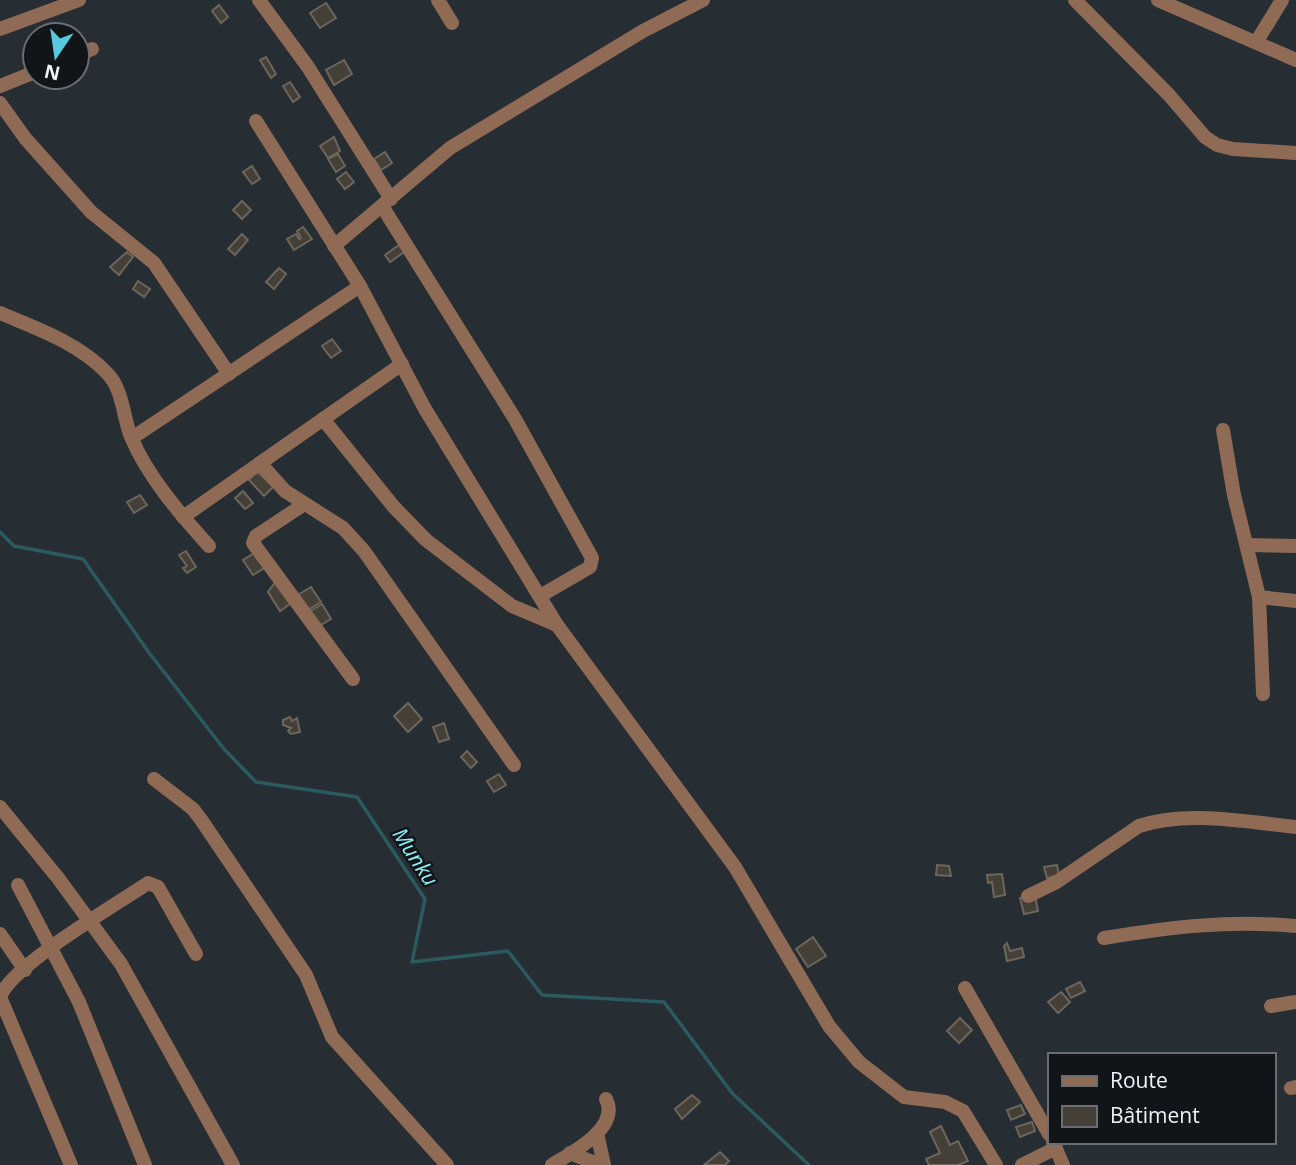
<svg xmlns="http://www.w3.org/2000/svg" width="1296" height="1165" font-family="'Open Sans',sans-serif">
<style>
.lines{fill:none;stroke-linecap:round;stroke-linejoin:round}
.stream{stroke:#2b5a5f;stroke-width:3.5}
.building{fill:#443f37;stroke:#6c665d;stroke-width:2}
.minor{stroke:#8f6a54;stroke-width:14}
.labels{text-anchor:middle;stroke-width:5;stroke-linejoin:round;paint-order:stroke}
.water-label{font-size:21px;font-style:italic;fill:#8cf1fb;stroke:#121518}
</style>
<rect width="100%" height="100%" fill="#262d33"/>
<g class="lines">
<polyline class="stream" points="0,532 14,546 83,559 150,654 224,749 256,782 357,797 425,899 412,962 508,951 542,995 664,1002 732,1093 809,1165"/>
</g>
<g class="building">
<polygon points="326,3 336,18 320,28 310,13"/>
<polygon points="219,5 228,17 221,23 212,11"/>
<polygon points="266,57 276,74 271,78 260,60"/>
<polygon points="344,60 352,74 334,85 326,70"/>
<polygon points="290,82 300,97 293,102 283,86"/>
<polygon points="334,137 340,151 328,158 320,146"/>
<polygon points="385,152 392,163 381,170 374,159"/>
<polygon points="338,154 345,166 336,172 328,159"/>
<polygon points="252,166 260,179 252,184 243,172"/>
<polygon points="346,172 354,182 345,189 337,179"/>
<polygon points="242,201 251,210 242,219 233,210"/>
<polygon points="303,227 312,239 294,250 287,239 296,234 299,239 301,238 297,231"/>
<polygon points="242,234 248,240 235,255 228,249"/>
<polygon points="402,243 407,250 390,262 385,255"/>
<polygon points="127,252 133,257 119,275 110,267"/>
<polygon points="279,268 286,274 274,289 266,282"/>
<polygon points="138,281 150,289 144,297 133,289"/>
<polygon points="332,339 341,351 331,358 322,346"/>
<polygon points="257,471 273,487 264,496 249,480"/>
<polygon points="243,491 253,503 245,509 235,498"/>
<polygon points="140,495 147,505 134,513 127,502"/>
<polygon points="186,551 196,567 187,573 183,568 187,566 179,555"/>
<polygon points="256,552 266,567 253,575 243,560"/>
<polygon points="276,581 290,604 280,611 268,592"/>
<polygon points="311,587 321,602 306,611 296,596"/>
<polygon points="322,604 331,619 316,628 307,613"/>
<polygon points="408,703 422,719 408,732 394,716"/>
<polygon points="290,717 292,721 297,718 300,732 291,734 288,731 291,728 283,725 283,720"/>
<polygon points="444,723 449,739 439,742 433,727"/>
<polygon points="467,751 477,762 471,768 461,757"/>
<polygon points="499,774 506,785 494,792 487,781"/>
<polygon points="937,865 949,866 951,876 936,875"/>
<polygon points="1057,865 1059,875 1047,878 1044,867"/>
<polygon points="1002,874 1005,895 994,897 992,882 988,883 987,875"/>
<polygon points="1035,895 1038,911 1024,914 1020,898"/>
<polygon points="813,937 826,956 808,967 796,949"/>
<polygon points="1007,943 1010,951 1022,948 1024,957 1007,961 1004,946"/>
<polygon points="1080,982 1085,991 1071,998 1066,989"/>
<polygon points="1061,992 1070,1002 1058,1013 1048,1002"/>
<polygon points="960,1018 972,1030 959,1043 947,1031"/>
<polygon points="692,1095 700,1102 682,1119 675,1109"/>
<polygon points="1021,1105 1025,1114 1011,1120 1007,1110"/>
<polygon points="1032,1122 1035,1131 1020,1137 1016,1127"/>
<polygon points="941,1126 950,1145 958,1141 968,1161 958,1165 929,1165 926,1159 940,1153 930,1132"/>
<polygon points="720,1152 729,1161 725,1165 704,1165"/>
</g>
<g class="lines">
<g class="minor">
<polyline points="259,0 308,67 391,199"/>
<polyline points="438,0 452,23"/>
<polyline points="1075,0 1169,95 1205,137 1217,145 1233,149 1296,153"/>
<polyline points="1158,0 1296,60"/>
<polyline points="0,29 79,0"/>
<polyline points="1257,41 1282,0"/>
<polyline points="77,55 92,49"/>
<polyline points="0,86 35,72"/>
<polyline points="0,103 25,138 91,212 154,263 229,374"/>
<polyline points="256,121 360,286 425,409 557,625 735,867 829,1026 859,1062 904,1097 945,1102 963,1111 996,1165"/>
<polyline points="382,206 515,419 592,558 590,567 540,596"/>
<polyline points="334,246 450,148 643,31 703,0"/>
<path d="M 0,313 C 38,329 78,343 107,373 C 123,389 123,417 131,437 C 148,477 180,514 209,546"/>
<polyline points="323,419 393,506 426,540 512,606 557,625"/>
<polyline points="1223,430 1234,495 1259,597 1263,694"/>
<polyline points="132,438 360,286"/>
<polyline points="260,463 285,491 343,528 364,551 514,765"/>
<polyline points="303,505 256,536 253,543 353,679"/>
<polyline points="183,517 402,364"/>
<polyline points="1247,545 1296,546"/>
<polyline points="1259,597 1296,601"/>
<polyline points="154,779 193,809 202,821 306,975 332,1037 447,1165"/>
<polyline points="0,807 58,878 121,964 233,1165"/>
<polyline points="18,885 79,1002 145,1165"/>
<path d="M 1028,896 L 1055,883 L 1139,826 C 1188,810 1246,822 1296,827"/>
<polyline points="0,934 25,970"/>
<path d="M 1104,938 C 1171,927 1228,920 1296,926"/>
<polyline points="965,988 1049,1134"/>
<path d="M 0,997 C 12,965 116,905 148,883 L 158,887 L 196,954"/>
<polyline points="0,997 71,1165"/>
<polyline points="1271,1006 1296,1002"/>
<polyline points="1291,1088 1296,1087"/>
<polyline points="597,1133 604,1165"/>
<polyline points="1053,1142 1063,1165"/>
<polyline points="570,1153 600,1165"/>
<path d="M 552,1165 C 571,1153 621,1128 606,1099"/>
<polyline points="1022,1165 1056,1148"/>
</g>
</g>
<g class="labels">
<g class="water-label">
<text transform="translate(415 857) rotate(57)" y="7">Munku</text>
</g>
</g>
<rect x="1048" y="1053" width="228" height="91" fill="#121518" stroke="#6a6e72" stroke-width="2"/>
<rect x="1062" y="1076" width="35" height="10" fill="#8f6a54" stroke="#6a6e72" stroke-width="2"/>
<text x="1110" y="1088" font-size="21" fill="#eff4f8">Route</text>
<rect x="1062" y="1106" width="35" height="21" fill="#443f37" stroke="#6a6e72" stroke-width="2"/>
<text x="1110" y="1123" font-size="21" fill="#eff4f8">Bâtiment</text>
<g transform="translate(56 56) rotate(193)"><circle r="33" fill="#121518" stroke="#6a6e72" stroke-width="2"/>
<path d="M0-5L12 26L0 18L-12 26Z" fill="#55cadf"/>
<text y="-10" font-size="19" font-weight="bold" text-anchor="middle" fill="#eff4f8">N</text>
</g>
</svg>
